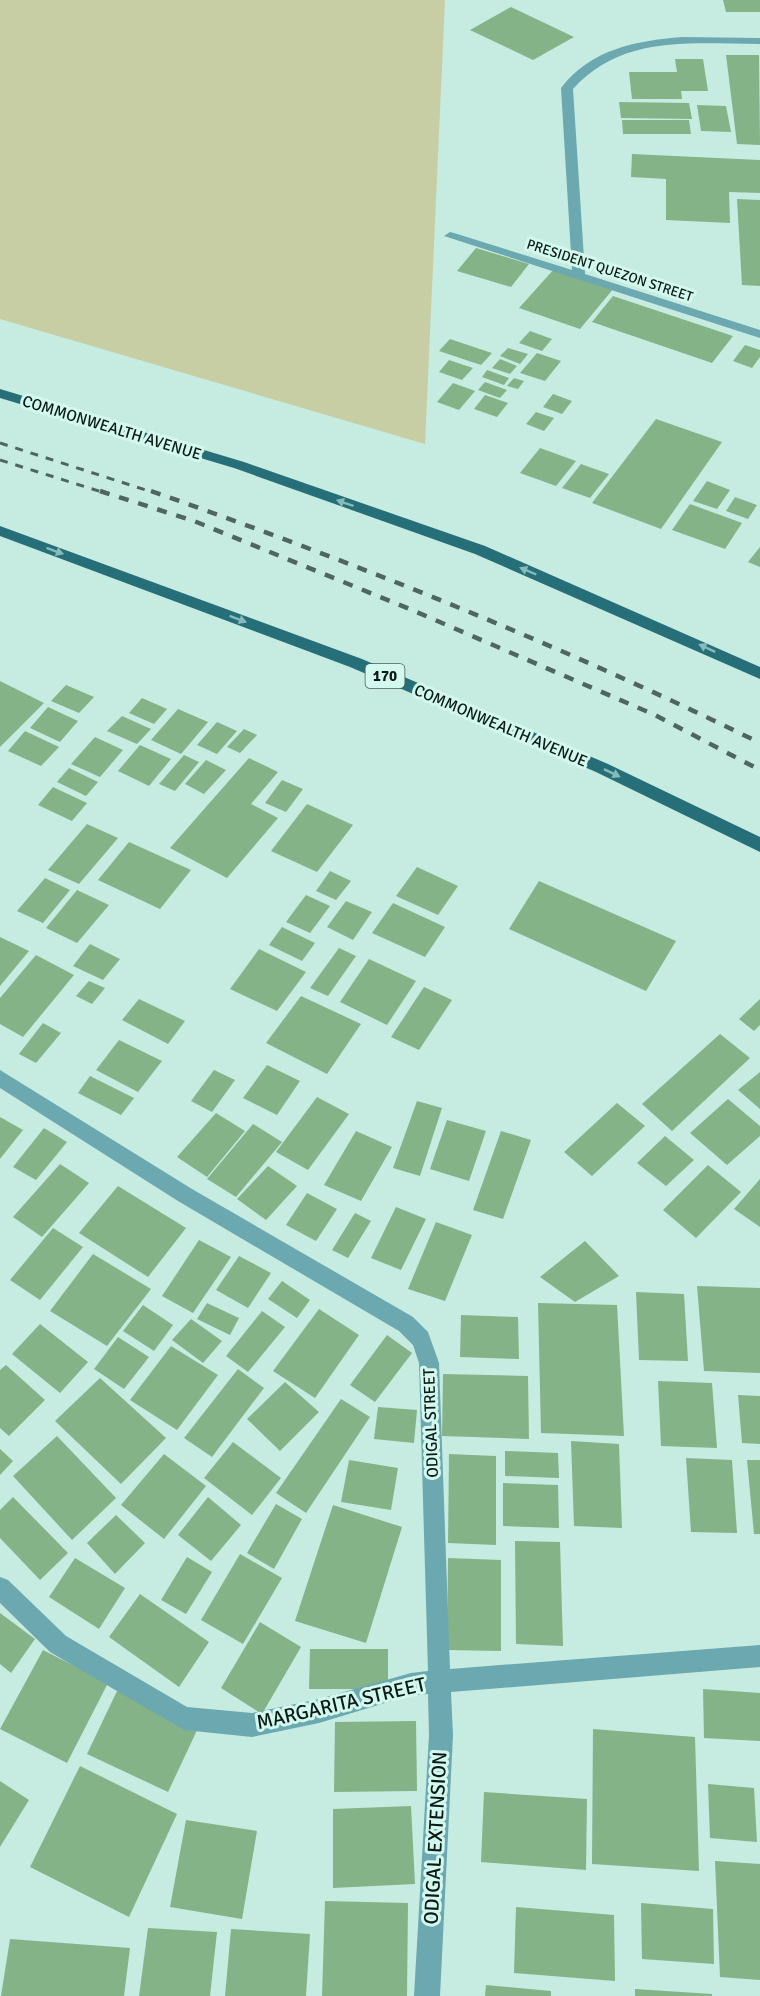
<svg xmlns="http://www.w3.org/2000/svg" width="760" height="1996" font-family="Signika,sans-serif">
<style>
.green{fill:#c7cea3}
.building{fill:#85b388}
.lines{fill:none;stroke-linecap:round;stroke-linejoin:round}
.minor{fill:#6ca8b0;fill-rule:evenodd}
.major{fill:#276f78;fill-rule:evenodd}
.rail-far1{stroke:#4f6660;stroke-width:3;stroke-dasharray:8 8;stroke-linecap:butt}
.rail{stroke:#4f6660;stroke-width:4.5;stroke-dasharray:10 10;stroke-linecap:butt}
.oneway{fill:#86bbb9}
.labels{text-anchor:middle;stroke-width:6;stroke-linejoin:round;paint-order:stroke}
.far-street-label{font-size:14px;fill:#0b1a16;stroke:#d3f9ee}
.shield{fill:#d3f9ee;stroke:#475d57;stroke-width:1.5}
.shield-label{font-size:15px;font-weight:bold;fill:#0b1a16}
.street-label{font-size:16px;fill:#0b1a16;stroke:#d3f9ee}
.near-street-label{font-size:20px;fill:#0b1a16;stroke:#d3f9ee}
</style>
<rect width="100%" height="100%" fill="#c6ebe1"/>
<polygon class="green" points="0,0 445,0 425,444 0,319"/>
<g class="building">
<polygon points="723,0 760,0 760,12 726,12"/>
<polygon points="511,7 574,37 533,60 470,30"/>
<polygon points="726,55 759,55 760,145 737,144"/>
<polygon points="675,59 703,59 708,91 681,91 682,99 632,99 629,72 677,72"/>
<polygon points="619,102 689,103 692,119 621,118"/>
<polygon points="697,105 726,106 731,132 701,131"/>
<polygon points="622,120 689,120 691,134 623,134"/>
<polygon points="632,154 760,160 760,193 729,192 730,223 666,220 666,179 631,177"/>
<polygon points="737,199 760,200 760,286 742,285"/>
<polygon points="476,248 529,264 511,287 457,271"/>
<polygon points="555,268 614,288 580,329 519,308"/>
<polygon points="613,296 733,336 712,363 592,322"/>
<polygon points="530,331 552,339 542,351 519,343"/>
<polygon points="450,339 492,353 481,365 439,351"/>
<polygon points="745,345 760,350 760,357 752,368 733,361"/>
<polygon points="508,348 528,354 520,364 500,356"/>
<polygon points="537,353 561,361 545,381 520,373"/>
<polygon points="500,359 517,366 510,374 492,368"/>
<polygon points="449,360 473,368 462,380 439,372"/>
<polygon points="487,370 509,378 504,385 482,377"/>
<polygon points="514,378 524,381 518,389 507,386"/>
<polygon points="485,382 507,390 500,398 478,390"/>
<polygon points="453,383 475,391 459,410 437,402"/>
<polygon points="553,394 572,401 562,414 543,407"/>
<polygon points="485,395 508,403 497,417 474,409"/>
<polygon points="536,412 554,418 544,431 526,424"/>
<polygon points="656,419 722,442 661,529 592,503"/>
<polygon points="540,448 576,461 556,486 520,473"/>
<polygon points="581,464 609,474 590,498 562,488"/>
<polygon points="707,481 730,490 717,509 693,501"/>
<polygon points="735,497 757,505 748,519 726,511"/>
<polygon points="690,504 742,523 725,549 672,530"/>
<polygon points="760,547 760,567 748,562"/>
<polygon points="0,681 44,703 0,747"/>
<polygon points="66,685 94,697 79,713 51,701"/>
<polygon points="142,698 167,709 154,724 129,713"/>
<polygon points="48,707 78,721 60,742 30,728"/>
<polygon points="178,709 208,722 181,754 151,740"/>
<polygon points="122,716 151,729 137,744 107,731"/>
<polygon points="217,722 237,731 217,754 197,745"/>
<polygon points="244,729 257,735 240,753 227,747"/>
<polygon points="25,731 59,747 41,766 8,751"/>
<polygon points="95,737 123,750 100,777 71,764"/>
<polygon points="140,745 171,759 149,786 118,771"/>
<polygon points="184,755 199,762 175,791 159,784"/>
<polygon points="249,758 278,772 251,804 278,818 227,878 170,848"/>
<polygon points="206,760 226,770 204,794 185,784"/>
<polygon points="69,768 98,782 86,796 57,782"/>
<polygon points="282,780 303,789 286,812 265,803"/>
<polygon points="53,787 87,803 72,821 38,805"/>
<polygon points="307,804 353,825 317,872 271,851"/>
<polygon points="87,824 118,838 79,884 48,870"/>
<polygon points="129,842 191,870 160,909 98,880"/>
<polygon points="417,867 458,886 438,915 396,896"/>
<polygon points="330,871 351,881 336,900 316,891"/>
<polygon points="45,878 70,890 43,923 17,911"/>
<polygon points="539,881 676,941 646,991 509,929"/>
<polygon points="77,890 109,905 77,943 46,928"/>
<polygon points="306,895 330,906 310,933 286,922"/>
<polygon points="346,901 372,912 353,940 327,927"/>
<polygon points="393,903 445,927 425,957 372,933"/>
<polygon points="282,927 315,943 302,961 269,945"/>
<polygon points="0,937 29,951 0,986"/>
<polygon points="90,944 120,959 103,980 73,966"/>
<polygon points="339,948 356,956 328,996 310,988"/>
<polygon points="259,949 306,972 277,1011 230,989"/>
<polygon points="36,955 74,975 23,1037 0,1024 0,998"/>
<polygon points="369,959 416,981 387,1025 340,1002"/>
<polygon points="89,981 105,988 92,1004 76,996"/>
<polygon points="424,987 452,1000 419,1050 391,1037"/>
<polygon points="301,996 361,1024 327,1074 266,1043"/>
<polygon points="139,999 185,1021 168,1044 122,1020"/>
<polygon points="760,999 760,1025 754,1031 739,1019"/>
<polygon points="43,1023 61,1033 36,1063 19,1054"/>
<polygon points="720,1034 750,1058 672,1131 642,1104"/>
<polygon points="119,1040 162,1061 138,1092 96,1070"/>
<polygon points="267,1065 300,1081 277,1115 243,1098"/>
<polygon points="214,1070 235,1080 212,1112 191,1101"/>
<polygon points="760,1072 760,1109 738,1090"/>
<polygon points="90,1076 134,1098 121,1115 78,1093"/>
<polygon points="317,1097 349,1114 308,1170 276,1152"/>
<polygon points="728,1099 760,1126 760,1136 727,1165 690,1133"/>
<polygon points="417,1101 442,1108 420,1176 393,1168"/>
<polygon points="617,1103 645,1126 592,1176 564,1152"/>
<polygon points="216,1113 245,1131 207,1177 177,1157"/>
<polygon points="0,1117 23,1130 0,1159"/>
<polygon points="447,1120 486,1131 469,1181 430,1169"/>
<polygon points="253,1124 282,1142 236,1197 207,1179"/>
<polygon points="44,1128 67,1142 36,1180 13,1167"/>
<polygon points="356,1131 392,1147 361,1201 324,1185"/>
<polygon points="501,1131 531,1140 503,1219 473,1210"/>
<polygon points="665,1136 694,1160 666,1186 637,1163"/>
<polygon points="60,1164 89,1183 42,1237 13,1217"/>
<polygon points="708,1165 741,1192 696,1238 663,1210"/>
<polygon points="268,1166 297,1186 266,1220 237,1199"/>
<polygon points="760,1179 760,1227 734,1209"/>
<polygon points="118,1186 186,1228 148,1277 79,1233"/>
<polygon points="307,1193 337,1209 316,1241 286,1225"/>
<polygon points="396,1207 426,1219 401,1270 371,1258"/>
<polygon points="355,1213 371,1221 348,1258 332,1250"/>
<polygon points="436,1222 472,1235 445,1301 408,1289"/>
<polygon points="53,1228 83,1247 40,1300 10,1280"/>
<polygon points="199,1240 231,1257 193,1313 162,1296"/>
<polygon points="585,1241 619,1276 575,1302 540,1277"/>
<polygon points="93,1254 151,1289 107,1346 50,1311"/>
<polygon points="239,1256 271,1273 248,1308 216,1290"/>
<polygon points="282,1281 310,1300 297,1318 268,1299"/>
<polygon points="697,1286 760,1288 760,1373 704,1371"/>
<polygon points="636,1292 684,1294 688,1361 639,1360"/>
<polygon points="207,1303 239,1318 230,1335 197,1319"/>
<polygon points="538,1303 617,1305 624,1436 541,1433"/>
<polygon points="143,1305 173,1325 154,1351 123,1331"/>
<polygon points="319,1309 359,1335 315,1398 273,1371"/>
<polygon points="262,1311 285,1327 248,1372 226,1356"/>
<polygon points="461,1315 518,1317 519,1359 460,1357"/>
<polygon points="191,1319 222,1341 203,1363 172,1340"/>
<polygon points="40,1324 88,1362 60,1393 12,1354"/>
<polygon points="387,1335 412,1353 375,1402 350,1385"/>
<polygon points="118,1337 149,1357 124,1389 94,1369"/>
<polygon points="171,1346 218,1375 177,1430 130,1400"/>
<polygon points="6,1365 45,1400 9,1436 0,1428 0,1370"/>
<polygon points="238,1369 264,1388 212,1457 184,1438"/>
<polygon points="443,1374 528,1376 529,1439 442,1436"/>
<polygon points="100,1378 166,1438 121,1484 55,1421"/>
<polygon points="658,1381 712,1383 717,1448 661,1446"/>
<polygon points="285,1382 319,1412 280,1451 247,1419"/>
<polygon points="738,1395 760,1396 760,1444 742,1443"/>
<polygon points="341,1399 370,1417 306,1513 276,1493"/>
<polygon points="378,1407 417,1410 414,1443 374,1439"/>
<polygon points="57,1436 116,1498 72,1540 13,1476"/>
<polygon points="571,1441 619,1444 622,1528 574,1526"/>
<polygon points="233,1442 281,1478 252,1515 204,1478"/>
<polygon points="0,1449 13,1461 0,1475"/>
<polygon points="505,1451 558,1453 559,1478 505,1476"/>
<polygon points="164,1454 206,1486 164,1539 121,1505"/>
<polygon points="449,1454 496,1456 496,1545 448,1543"/>
<polygon points="686,1458 732,1460 737,1533 691,1532"/>
<polygon points="349,1460 398,1468 391,1510 341,1502"/>
<polygon points="747,1460 760,1460 760,1534 754,1534"/>
<polygon points="503,1483 558,1485 559,1528 503,1526"/>
<polygon points="13,1497 68,1553 40,1580 0,1538 0,1510"/>
<polygon points="208,1497 241,1525 211,1561 178,1535"/>
<polygon points="276,1504 302,1519 274,1569 247,1553"/>
<polygon points="333,1505 402,1527 366,1643 295,1621"/>
<polygon points="116,1515 145,1543 115,1574 87,1543"/>
<polygon points="515,1541 560,1542 563,1646 516,1644"/>
<polygon points="240,1554 282,1578 243,1644 201,1620"/>
<polygon points="187,1557 212,1572 186,1614 161,1600"/>
<polygon points="75,1558 125,1588 99,1629 49,1597"/>
<polygon points="448,1558 501,1560 501,1651 447,1650"/>
<polygon points="140,1594 209,1642 179,1687 109,1637"/>
<polygon points="0,1613 35,1639 11,1673 0,1664"/>
<polygon points="260,1622 301,1647 262,1714 221,1688"/>
<polygon points="310,1649 388,1649 388,1689 309,1689"/>
<polygon points="43,1650 108,1683 67,1763 0,1729"/>
<polygon points="118,1689 199,1726 168,1792 87,1754"/>
<polygon points="703,1689 760,1693 760,1741 704,1738"/>
<polygon points="416,1721 417,1791 334,1792 335,1722"/>
<polygon points="593,1729 695,1737 699,1871 592,1864"/>
<polygon points="80,1766 177,1814 129,1917 30,1867"/>
<polygon points="0,1781 29,1800 0,1847"/>
<polygon points="708,1784 754,1788 757,1842 710,1838"/>
<polygon points="484,1792 587,1799 586,1870 481,1862"/>
<polygon points="411,1806 415,1884 333,1888 333,1809"/>
<polygon points="186,1820 257,1831 242,1919 170,1907"/>
<polygon points="715,1861 760,1864 760,1980 720,1977"/>
<polygon points="325,1901 408,1903 407,1996 322,1996"/>
<polygon points="641,1903 713,1909 714,1964 642,1959"/>
<polygon points="516,1907 614,1915 615,1981 514,1973"/>
<polygon points="148,1928 217,1932 210,1996 139,1996"/>
<polygon points="231,1929 310,1934 306,1996 225,1996"/>
<polygon points="10,1939 130,1948 124,1996 1,1996"/>
<polygon points="486,1985 551,1991 551,1996 485,1996"/>
<polygon points="635,1989 712,1994 712,1996 635,1996"/>
</g>
<g class="lines">
<g class="minor">
<path d="M 682,37 L 760,38 L 760,44 C 692,44 623,34 573,89 L 585,274 L 760,330 L 760,338 L 444,236 L 450,232 L 454,233 L 572,270 L 561,88 C 591,49 635,41 682,37 Z"/>
<polygon points="0,1070 192,1189 413,1317 428,1332 439,1363 450,1669 760,1645 760,1667 451,1692 453,1735 440,1996 414,1996 429,1735 428,1694 411,1695 319,1723 252,1737 184,1730 50,1652 0,1603 0,1577 8,1580 66,1636 187,1707 252,1713 319,1699 411,1673 428,1671 419,1363 413,1345 399,1331 178,1201 0,1088"/>
</g>
<g class="major">
<polygon points="0,389 244,462 485,546 760,667 760,679 475,554 234,468 0,398"/>
<polygon points="0,526 362,659 608,764 760,837 760,852 596,772 350,667 0,536"/>
</g>
<g class="rail-far1">
<polyline points="0,443 155,493"/>
<polyline points="0,460 105,493"/>
</g>
<g class="rail">
<polyline points="100,491 194,521 412,610 655,715 760,770"/>
<path d="M 151,491 C 359,564 563,646 760,743"/>
</g>
</g>
<defs><path id="oneway-solid" d="M-6-.8H1V-3.2L6.5 0L1 3.2V.8H-6Z" transform="scale(1.5)"/></defs>
<g class="oneway">
<use href="#oneway-solid" transform="translate(345 503) rotate(-161)"/>
<use href="#oneway-solid" transform="translate(55 551) rotate(20)"/>
<use href="#oneway-solid" transform="translate(528 571) rotate(-157)"/>
<use href="#oneway-solid" transform="translate(238 619) rotate(21)"/>
<use href="#oneway-solid" transform="translate(707 648) rotate(-155)"/>
<use href="#oneway-solid" transform="translate(612 773) rotate(26)"/>
</g>
<g class="labels">
<g class="far-street-label">
<text transform="translate(610 270) rotate(18)" y="5">PRESIDENT QUEZON STREET</text>
</g>
<rect class="shield" x="365.5" y="664" width="39" height="24" rx="4.5"/>
<g class="shield-label">
<text x="385" y="681">170</text>
</g>
<g class="street-label">
<text transform="translate(112 427) rotate(17)" y="6">COMMONWEALTH AVENUE</text>
<text transform="translate(501 725) rotate(23)" y="6">COMMONWEALTH AVENUE</text>
<text transform="translate(430 1423) rotate(-92)" y="6">ODIGAL STREET</text>
</g>
<g class="near-street-label">
<text transform="translate(341 1703) rotate(-13)" y="7">MARGARITA STREET</text>
<text transform="translate(435 1838) rotate(-87)" y="7">ODIGAL EXTENSION</text>
</g>
</g>
</svg>
